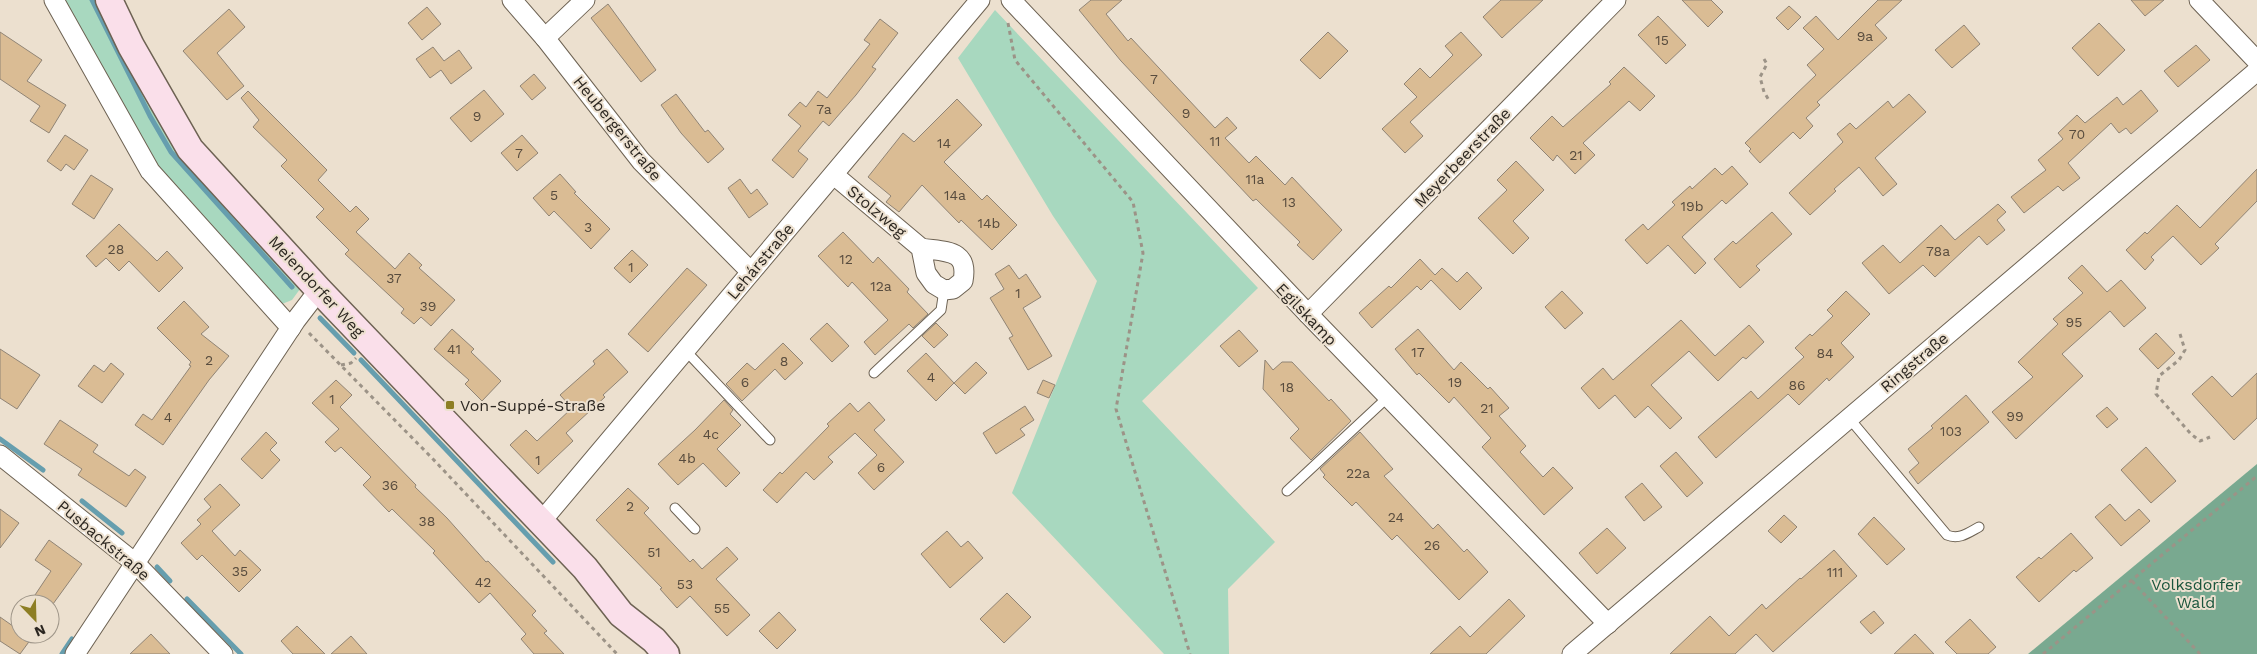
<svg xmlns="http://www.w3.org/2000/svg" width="2257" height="654" font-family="'Work Sans',sans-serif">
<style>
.green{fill:#a8d8bf}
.forest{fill:#79a990}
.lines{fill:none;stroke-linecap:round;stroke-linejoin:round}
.stream{stroke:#669eae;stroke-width:5}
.building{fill:#dabc94;stroke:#908475}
.lane-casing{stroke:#6d6253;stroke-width:11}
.street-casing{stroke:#6d6253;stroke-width:21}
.secondary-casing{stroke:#6d6253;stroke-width:29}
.path{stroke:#9c9387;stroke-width:3;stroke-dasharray:4 4;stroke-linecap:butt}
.lane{stroke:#fff;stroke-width:9}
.street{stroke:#fff;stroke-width:19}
.secondary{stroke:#fadfea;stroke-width:26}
.poi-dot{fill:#8d7e24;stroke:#ece0cf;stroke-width:2}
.labels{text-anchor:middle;stroke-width:4;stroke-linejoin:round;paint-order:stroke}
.number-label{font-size:14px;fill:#584c3e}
.street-label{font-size:16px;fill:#2c2721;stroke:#ece0cf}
.poi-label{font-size:16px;fill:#2c2721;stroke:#ece0cf;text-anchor:start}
.park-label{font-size:16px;fill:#1a553c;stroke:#ece0cf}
</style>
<rect width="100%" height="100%" fill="#ece0cf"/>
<g class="green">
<polygon points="63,0 99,0 172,140 300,289 292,300 277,306 150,158"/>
<polygon points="995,10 1258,288 1142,401 1275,542 1228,589 1229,654 1164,654 1012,493 1097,281 1053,216 958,58"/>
</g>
<polygon class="forest" points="2257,464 2257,654 2028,654"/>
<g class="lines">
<g class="stream">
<polyline points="92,0 150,116 171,152 292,287"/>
<polyline points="320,318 354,353"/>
<polyline points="361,360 553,562"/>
<polyline points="0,439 43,470"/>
<polyline points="82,501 122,533"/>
<polyline points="157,567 170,581"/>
<polyline points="187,599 241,654"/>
<polyline points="62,654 72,639"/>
</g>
</g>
<g class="building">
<polygon points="1091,0 1122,0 1106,14 1128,41 1131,38 1215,128 1227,117 1237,128 1225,138 1249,163 1256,156 1285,185 1292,177 1342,230 1313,260 1297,245 1300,242 1256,199 1253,201 1121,61 1079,10"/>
<polygon points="1501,0 1543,0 1502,38 1483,17"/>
<polygon points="1682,0 1711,0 1723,12 1708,27"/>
<polygon points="1878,0 1902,0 1875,25 1887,38 1817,102 1820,105 1806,118 1813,126 1800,139 1793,132 1760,163 1749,151 1751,149 1745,143 1816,75 1807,65 1824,49 1803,28 1816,16 1838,40"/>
<polygon points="2131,0 2164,0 2145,16"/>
<polygon points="608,4 656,70 641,82 591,18"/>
<polygon points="1789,6 1801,17 1788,30 1776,18"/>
<polygon points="427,7 441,24 422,40 408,23"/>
<polygon points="229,9 245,27 217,53 244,86 227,100 183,51"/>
<polygon points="1658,16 1686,45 1666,64 1638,35"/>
<polygon points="880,19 898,33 872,67 876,69 856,95 829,126 823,121 798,151 808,159 793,178 772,160 801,126 788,115 800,102 806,107 818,91 827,98 870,44 864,40"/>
<polygon points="2099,23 2125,50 2098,76 2072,48"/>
<polygon points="1964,25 1980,44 1952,68 1935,50"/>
<polygon points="0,32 42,60 27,81 66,105 49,133 30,121 40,106 0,79"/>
<polygon points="1328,32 1348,51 1320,79 1300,60"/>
<polygon points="1461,32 1482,55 1410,122 1423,136 1405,153 1382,129 1417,97 1404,84 1420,68 1430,78 1453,55 1445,46"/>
<polygon points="2196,45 2210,60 2178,87 2164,71"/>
<polygon points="433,47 444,61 459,50 472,68 451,84 441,70 430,78 416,59"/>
<polygon points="1624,67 1655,96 1640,111 1629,101 1583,143 1595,155 1575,174 1557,155 1553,161 1530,138 1552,116 1563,127 1611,84 1609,82"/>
<polygon points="534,74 546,88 532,100 520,86"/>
<polygon points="484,90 504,114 471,142 450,118"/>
<polygon points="2141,90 2158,111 2131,134 2126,128 2119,133 2111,123 2068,163 2080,178 2063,191 2058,186 2024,213 2011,197 2046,170 2038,160 2063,139 2058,133 2077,115 2085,123 2117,97 2123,105"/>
<polygon points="248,91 327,170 318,180 350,212 356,206 369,219 356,232 395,269 409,253 422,265 419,268 455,300 431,326 421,317 414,324 401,313 404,309 345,254 349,250 316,217 324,209 281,166 287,160 253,127 259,120 241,98"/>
<polygon points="676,94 705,132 708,130 724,149 708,163 681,133 661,105"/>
<polygon points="1909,94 1926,112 1875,158 1897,184 1883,196 1859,167 1834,189 1836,191 1810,215 1789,193 1843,142 1837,134 1850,123 1856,129 1888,101 1893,108"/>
<polygon points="957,99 982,125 944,162 982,200 987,195 1017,225 992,250 961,220 959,223 922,185 899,212 886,202 891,196 868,177 903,133 914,142"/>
<polygon points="65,135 88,150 74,170 66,164 61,171 47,161"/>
<polygon points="522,135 538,153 517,171 501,153"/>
<polygon points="1516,161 1544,190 1513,221 1529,238 1513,254 1478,218 1507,190 1497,180"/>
<polygon points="1732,166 1748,184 1726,204 1722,200 1682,237 1706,263 1695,274 1668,245 1647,264 1625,240 1643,224 1648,230 1675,205 1672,202 1690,186 1692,189 1715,168 1722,175"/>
<polygon points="2257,169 2257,201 2215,244 2219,248 2201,265 2173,236 2151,257 2154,260 2145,270 2126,250 2145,232 2147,234 2177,205 2200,228"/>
<polygon points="560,174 576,192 574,193 610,229 591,249 554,211 549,216 533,198"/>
<polygon points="91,175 113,189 94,219 72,204"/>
<polygon points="740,179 751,194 757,189 768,204 749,218 728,188"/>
<polygon points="1998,204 2006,212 1997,220 2005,230 1987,245 1979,236 1935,277 1923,265 1889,294 1862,263 1883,245 1900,263 1941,225 1955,240"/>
<polygon points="1772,212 1792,234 1756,266 1760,270 1740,288 1714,259 1733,241 1736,244"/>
<polygon points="119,224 157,261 167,251 183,268 159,292 129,261 119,271 106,258 96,267 86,256"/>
<polygon points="843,232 873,263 878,257 909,289 907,292 928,314 913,328 909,324 875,355 864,342 888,320 852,282 848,287 818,256"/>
<polygon points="632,250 648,265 630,283 614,268"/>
<polygon points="1420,259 1435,275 1442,268 1457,282 1467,272 1482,288 1460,310 1431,280 1421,290 1417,286 1372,328 1359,313 1389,286 1391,288"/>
<polygon points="1009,265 1019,279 1026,274 1041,297 1023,308 1052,356 1028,370 1009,338 1013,336 990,298 1004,289 995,274"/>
<polygon points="2082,265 2107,292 2121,280 2146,308 2124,327 2110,311 2062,354 2083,376 2016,439 1992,412 2033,377 2018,362 2058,324 2053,319 2083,293 2068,278"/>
<polygon points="687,268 707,285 648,352 628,334"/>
<polygon points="1562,291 1583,313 1565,329 1545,307"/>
<polygon points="1846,291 1870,314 1841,343 1854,357 1829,381 1827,378 1799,405 1788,394 1716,458 1698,437 1751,391 1758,399 1804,357 1795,348 1810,334 1812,336 1833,316 1827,310"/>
<polygon points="184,301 209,327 201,334 229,356 209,380 163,445 135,425 143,414 152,420 191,366 189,365 191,362 157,328"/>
<polygon points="1681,320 1715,356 1749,325 1764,342 1746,359 1743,357 1718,381 1689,351 1651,385 1682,418 1670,429 1648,406 1635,418 1615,395 1599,409 1581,388 1603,368 1613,380"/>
<polygon points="827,323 849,346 832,362 810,339"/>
<polygon points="936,323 948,335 934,348 922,336"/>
<polygon points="452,329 474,349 471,352 501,381 482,401 465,384 469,380 434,349"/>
<polygon points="1418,329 1454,370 1461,362 1488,389 1490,387 1509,408 1499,416 1526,446 1520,452 1543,477 1553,467 1573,488 1544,515 1482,447 1491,438 1454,397 1449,403 1419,373 1417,375 1395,349"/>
<polygon points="1239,330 1258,351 1239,367 1220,346"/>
<polygon points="2156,333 2175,353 2158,369 2139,349"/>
<polygon points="783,343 803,363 785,380 775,369 742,401 726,384 747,363 755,370"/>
<polygon points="0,349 40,375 17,409 0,398"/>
<polygon points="607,349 628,372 603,395 605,397 566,433 573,441 538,474 510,445 526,430 537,441 572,408 560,395 595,364 593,361"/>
<polygon points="926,353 954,383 936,401 907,371"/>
<polygon points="1265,360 1273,370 1282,362 1292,362 1329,401 1331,399 1351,421 1311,460 1290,438 1299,429 1263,389"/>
<polygon points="976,362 987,373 965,394 954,383"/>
<polygon points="111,363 124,374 102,403 78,386 94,365 104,372"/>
<polygon points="2257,373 2257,418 2234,440 2192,394 2212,376 2232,397"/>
<polygon points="336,380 352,395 340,407 416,485 415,487 447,518 486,562 488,561 536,611 532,615 547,631 544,633 564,654 534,654 521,639 526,634 490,593 479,603 433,553 435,551 392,509 389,512 363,485 371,477 341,447 335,452 325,442 339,429 312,403"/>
<polygon points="1043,380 1055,385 1049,398 1037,393"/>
<polygon points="1966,395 1989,422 1918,484 1909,472 1919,463 1908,449 1933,428 1931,426"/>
<polygon points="724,400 733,410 730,414 741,425 717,449 740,473 726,487 703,463 678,485 658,464 695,430"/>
<polygon points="869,402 885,420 874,430 904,462 874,490 858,473 877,455 855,433 828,457 833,462 814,480 806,472 777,503 763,490 780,472 782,474 829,426 827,424 850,403 858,412"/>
<polygon points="1025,406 1034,420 1020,429 1025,435 996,454 983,433"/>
<polygon points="2107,407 2118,419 2107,428 2096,416"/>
<polygon points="60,420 98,445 93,452 129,476 135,469 146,477 126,507 78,475 82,469 44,444"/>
<polygon points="266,432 277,443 270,450 280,460 262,479 241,459"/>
<polygon points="1360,432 1393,469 1384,476 1433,529 1438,524 1464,552 1467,549 1488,572 1459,600 1397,535 1392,540 1356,502 1352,506 1323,477 1325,475 1320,469"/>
<polygon points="2146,447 2176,481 2151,503 2121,470"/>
<polygon points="1676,452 1703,483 1687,497 1660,466"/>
<polygon points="1642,483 1662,507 1644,521 1625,497"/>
<polygon points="220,484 240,505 212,531 235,556 240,550 261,570 239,592 202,555 197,560 181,543 201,524 197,520 211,507 204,499"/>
<polygon points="628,488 649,508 644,513 690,562 693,559 702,569 727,547 738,559 716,579 750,615 727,636 690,596 677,608 660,589 662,588 596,520"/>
<polygon points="2110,504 2125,521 2139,509 2150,521 2121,546 2095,517"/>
<polygon points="0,509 19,523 0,548"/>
<polygon points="1784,515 1797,527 1781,543 1768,531"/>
<polygon points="1874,517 1905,549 1887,565 1858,534"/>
<polygon points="1607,528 1626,548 1597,574 1579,553"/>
<polygon points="947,531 961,547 968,541 983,558 950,588 921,554"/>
<polygon points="2071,533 2093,558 2076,572 2074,570 2039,602 2016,577 2039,557 2041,559"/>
<polygon points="49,540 82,564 53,604 29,604 51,571 35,560"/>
<polygon points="1834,550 1857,576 1773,652 1756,634 1735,654 1670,654 1710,616 1729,636 1762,604 1766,609 1800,578 1801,579"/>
<polygon points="1007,593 1031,617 1004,643 980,619"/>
<polygon points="1509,599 1525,616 1486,654 1430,654 1460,626 1470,637"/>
<polygon points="1874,611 1884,623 1871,634 1860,622"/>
<polygon points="779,612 796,630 777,649 759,631"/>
<polygon points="0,617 20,631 20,634 31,639 20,654 0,641"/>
<polygon points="1970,619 1996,647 1988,654 1957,654 1945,642"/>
<polygon points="297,626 325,654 293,654 281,641"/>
<polygon points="151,634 170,654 130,654"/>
<polygon points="1915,634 1934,654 1894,654"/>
<polygon points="351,636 367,654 331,654"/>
</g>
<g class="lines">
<g class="lane-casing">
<g id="lane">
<polyline points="685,350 770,440"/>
<polyline points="874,373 941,310 944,290"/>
<path d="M 1849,418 L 1947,535 C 1959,540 1968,533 1979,527"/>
<polyline points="1287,491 1388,397"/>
<polyline points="675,508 695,529"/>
</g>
</g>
<g class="street-casing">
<g id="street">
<polyline points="54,0 150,171 291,328"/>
<polyline points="512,0 545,38 641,161 751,272"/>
<polyline points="1011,0 1308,314 1608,624"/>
<polyline points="2199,0 2257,61"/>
<polyline points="545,38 585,0"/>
<path d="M 834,175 L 921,248 L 926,273 L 934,284 L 944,290 L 953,289 L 963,281 C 969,249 946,252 921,248"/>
<polyline points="1308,314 1616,0"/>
<polyline points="0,455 135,563 223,654"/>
<polyline points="540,523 980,0"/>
<polyline points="75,654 296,320 319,290"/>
<polyline points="1572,654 2257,71"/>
</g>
</g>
<g class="secondary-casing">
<polyline id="secondary" points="109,0 131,46 190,149 319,290 585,568 621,614 654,640 666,654"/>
</g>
<g class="path">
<polyline points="1008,23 1015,60 1133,202 1143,253 1116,409 1190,654"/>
<polyline points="1764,59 1767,64 1760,77 1764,92 1770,102"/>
<polyline points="309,333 432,458 617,654"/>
<polyline points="2180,334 2185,350 2179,360 2159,376 2156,394 2191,434 2200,441 2210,437"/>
<polyline points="341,365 351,363 356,358"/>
<polyline points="2132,581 2200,654"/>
<polyline points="2043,654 2257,476"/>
</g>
<use href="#lane" class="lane"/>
<use href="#street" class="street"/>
<use href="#secondary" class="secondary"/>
</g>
<rect class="poi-dot" x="445" y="400" width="10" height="10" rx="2.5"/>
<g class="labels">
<g class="number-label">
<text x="1865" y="41">9a</text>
<text x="1662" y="45">15</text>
<text x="1154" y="84">7</text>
<text x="824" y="114">7a</text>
<text x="1186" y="118">9</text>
<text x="477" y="121">9</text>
<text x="2077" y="139">70</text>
<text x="1215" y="146">11</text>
<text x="944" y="148">14</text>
<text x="519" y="158">7</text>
<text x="1576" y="160">21</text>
<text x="1255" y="184">11a</text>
<text x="554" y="200">5</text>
<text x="955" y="200">14a</text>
<text x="1289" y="207">13</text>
<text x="1692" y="211">19b</text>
<text x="989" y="228">14b</text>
<text x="588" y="232">3</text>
<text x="116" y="254">28</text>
<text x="1938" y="256">78a</text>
<text x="846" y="264">12</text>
<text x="631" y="272">1</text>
<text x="394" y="283">37</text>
<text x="881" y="291">12a</text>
<text x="1018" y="298">1</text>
<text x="428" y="311">39</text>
<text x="2074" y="327">95</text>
<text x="454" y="354">41</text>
<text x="1418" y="357">17</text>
<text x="1825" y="358">84</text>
<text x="209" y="365">2</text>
<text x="784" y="366">8</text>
<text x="931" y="382">4</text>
<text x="745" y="387">6</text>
<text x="1455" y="387">19</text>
<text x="1797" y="390">86</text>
<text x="1287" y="392">18</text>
<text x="332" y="404">1</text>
<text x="1487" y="413">21</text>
<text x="2015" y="421">99</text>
<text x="168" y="422">4</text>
<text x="1951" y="436">103</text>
<text x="711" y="439">4c</text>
<text x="687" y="463">4b</text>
<text x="538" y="465">1</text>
<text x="881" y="472">6</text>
<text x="1358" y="478">22a</text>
<text x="390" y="490">36</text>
<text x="630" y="511">2</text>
<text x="1396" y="522">24</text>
<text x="427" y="526">38</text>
<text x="1432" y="550">26</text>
<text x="654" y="557">51</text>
<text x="240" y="576">35</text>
<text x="1835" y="577">111</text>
<text x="483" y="587">42</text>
<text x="685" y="589">53</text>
<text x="722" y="613">55</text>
</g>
<g class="street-label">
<text transform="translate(618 128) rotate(51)" y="6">Heubergerstraße</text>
<text transform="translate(1462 157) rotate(-46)" y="6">Meyerbeerstraße</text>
<text transform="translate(877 211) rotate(40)" y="6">Stolzweg</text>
<text transform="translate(760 261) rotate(-50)" y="6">Lehárstraße</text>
<text transform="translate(317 286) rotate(47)" y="6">Meiendorfer Weg</text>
<text transform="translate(1307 314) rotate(46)" y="6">Egilskamp</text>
<text transform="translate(1914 362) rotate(-40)" y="6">Ringstraße</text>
<text transform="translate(104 540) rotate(40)" y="6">Pusbackstraße</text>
</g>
<g class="poi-label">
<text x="460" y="411">Von-Suppé-Straße</text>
</g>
<g class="park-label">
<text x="2196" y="590">Volksdorfer<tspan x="2196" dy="18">Wald</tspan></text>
</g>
</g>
<g transform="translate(35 619) rotate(157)"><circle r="24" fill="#ece0cf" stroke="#9f9689"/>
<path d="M0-4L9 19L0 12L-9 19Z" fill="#8d7e24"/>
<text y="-8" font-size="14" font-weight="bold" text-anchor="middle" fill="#2c2721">N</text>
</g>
</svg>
